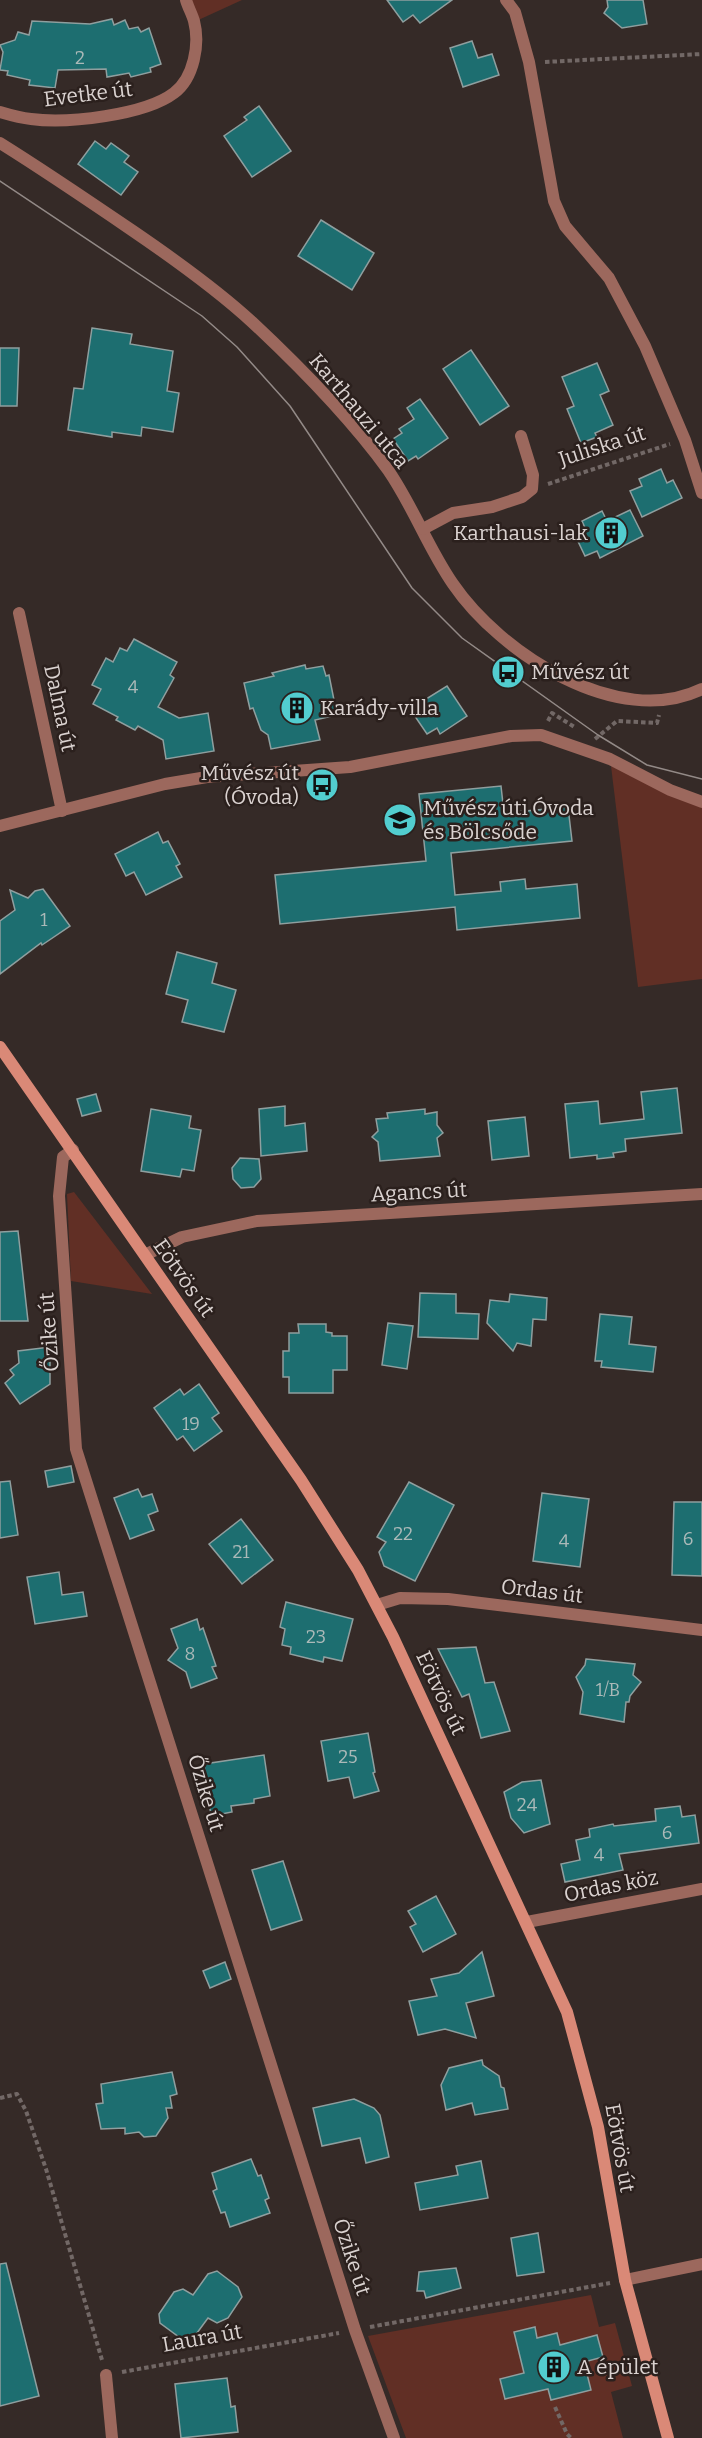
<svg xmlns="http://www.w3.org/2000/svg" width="702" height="2438" font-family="Bitter,serif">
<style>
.green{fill:#612f25}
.building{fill:#1d6e70;stroke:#8f9f9f;stroke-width:1.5}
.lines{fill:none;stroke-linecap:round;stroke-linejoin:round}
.path{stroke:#726866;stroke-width:4;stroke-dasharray:4.5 3;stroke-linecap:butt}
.street{stroke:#9c685d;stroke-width:12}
.secondary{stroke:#da8977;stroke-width:12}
.tram{stroke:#938a87;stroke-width:1.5}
.labels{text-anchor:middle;stroke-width:5;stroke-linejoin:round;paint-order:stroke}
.number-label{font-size:18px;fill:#abb9b8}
.street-label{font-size:21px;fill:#dad2d0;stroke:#2b201d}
.poi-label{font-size:21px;fill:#dad2d0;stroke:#2b201d;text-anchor:start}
</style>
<rect width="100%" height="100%" fill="#352a27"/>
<g class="green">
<polygon points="186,0 242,0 194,22"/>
<polygon points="611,766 702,805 702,979 638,987"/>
<polygon points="74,1192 152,1294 71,1281 67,1194"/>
<polygon points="591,2295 599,2327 615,2323 632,2386 611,2392 623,2438 406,2438 368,2336"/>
</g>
<g class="building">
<polygon points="387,0 452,0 420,23 413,15 403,22"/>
<polygon points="607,0 643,0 647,24 622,28 604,13 608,7"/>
<polygon points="112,19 114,25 125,20 129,29 138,27 141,32 149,28 161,64 150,68 151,72 131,77 129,73 107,77 106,69 58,70 55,88 29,85 30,80 7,75 8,71 0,70 3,52 0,45 15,40 18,32 29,35 32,21 90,24"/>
<polygon points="472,41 478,58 492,54 499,75 463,87 450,48"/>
<polygon points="259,106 291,151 252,177 224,136 247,120 244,117"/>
<polygon points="95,141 106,149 111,143 129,156 124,162 138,172 121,195 78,164"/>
<polygon points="321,220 374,253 352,290 298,256"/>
<polygon points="92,328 132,334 130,344 173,351 167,391 179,393 173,432 142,427 141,436 112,432 112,437 68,430 74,388 83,389"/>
<polygon points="0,348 19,348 17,406 0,406"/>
<polygon points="471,350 509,406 480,425 443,369"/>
<polygon points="597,363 609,391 600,395 613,425 595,433 597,437 581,443 567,409 574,406 562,377"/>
<polygon points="420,399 448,438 418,459 416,456 408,461 393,439 402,433 399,429 414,419 407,408"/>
<polygon points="661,469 667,483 673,480 682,498 642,517 630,491 642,486 639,479"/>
<polygon points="630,510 643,536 600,558 597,551 585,556 575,535 586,530 582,521 602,511 607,521"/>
<polygon points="134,639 177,662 170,675 174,678 158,707 179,718 208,713 214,751 166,759 163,740 138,726 135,730 116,720 118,717 93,704 101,689 92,685 106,658 113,662 120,648 127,651"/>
<polygon points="305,665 306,669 323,666 326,676 329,675 337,715 315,720 320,740 271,749 268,735 261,730 253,708 250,709 244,683 274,676 272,673"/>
<polygon points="447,686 467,716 440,734 437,728 427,734 410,709"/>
<polygon points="501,786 504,813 568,807 572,841 451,853 455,895 501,891 500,882 525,879 526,889 577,884 580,918 457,930 455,907 280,924 275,875 426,861 419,794"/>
<polygon points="158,832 163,843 168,841 180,864 176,866 182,877 146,895 134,872 126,876 115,854"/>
<polygon points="43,889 70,926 42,945 41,943 0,974 0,921 15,910 10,890 28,898 35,891"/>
<polygon points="177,952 217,963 212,983 236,990 224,1032 182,1022 188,1000 166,994"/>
<polygon points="677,1088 682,1133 625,1139 626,1151 613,1153 614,1157 597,1159 597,1155 570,1158 565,1104 598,1101 600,1124 644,1119 641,1092"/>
<polygon points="96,1094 101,1111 82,1116 77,1099"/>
<polygon points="285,1106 285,1126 305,1123 307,1151 261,1156 259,1109"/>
<polygon points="151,1109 191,1116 189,1128 201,1130 194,1171 182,1169 180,1177 141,1171"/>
<polygon points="425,1109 425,1114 437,1112 437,1125 443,1133 437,1138 440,1156 380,1161 378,1142 372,1137 378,1131 376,1119 388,1118 387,1113"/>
<polygon points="525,1117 529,1156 492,1160 488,1121"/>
<polygon points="240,1158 259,1159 261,1179 254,1187 241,1188 233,1179 232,1168"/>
<polygon points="18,1231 28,1321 0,1321 0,1232"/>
<polygon points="420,1293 456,1294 456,1313 479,1314 478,1339 418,1337"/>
<polygon points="510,1294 547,1298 546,1320 533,1319 531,1346 517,1343 513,1351 487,1323 490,1300 509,1302"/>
<polygon points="600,1314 632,1317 629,1344 656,1347 653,1372 601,1367 602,1361 595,1361"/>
<polygon points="388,1323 413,1326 407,1369 382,1365"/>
<polygon points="298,1324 326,1324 326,1332 332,1333 332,1336 347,1336 347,1370 333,1370 333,1393 289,1393 289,1377 283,1377 283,1351 289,1351 289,1333 299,1333"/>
<polygon points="50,1347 50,1384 20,1404 5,1383 14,1375 10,1370 19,1363 18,1351"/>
<polygon points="199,1384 219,1413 212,1418 222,1431 194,1451 183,1436 177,1440 154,1408 180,1389 184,1395"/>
<polygon points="71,1466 74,1482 48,1487 45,1471"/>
<polygon points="10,1481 18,1535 0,1538 0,1482"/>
<polygon points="409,1482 454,1505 415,1581 384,1566 379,1552 386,1542 377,1537"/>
<polygon points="138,1489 142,1497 152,1494 158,1511 148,1515 154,1530 130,1539 114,1498"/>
<polygon points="542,1493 589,1499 580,1567 533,1561"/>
<polygon points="674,1502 702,1502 702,1576 672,1575"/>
<polygon points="241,1519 273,1560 242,1584 209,1544"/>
<polygon points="59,1572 62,1595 83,1592 87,1616 35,1624 27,1577"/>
<polygon points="286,1602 353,1619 342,1661 324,1657 323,1662 290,1654 291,1647 282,1645 285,1629 280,1627"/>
<polygon points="197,1619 200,1630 203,1628 216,1666 212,1667 217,1678 191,1688 186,1672 168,1660 178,1648 171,1629"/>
<polygon points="476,1647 485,1683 494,1682 510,1731 481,1738 469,1694 462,1697 438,1649"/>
<polygon points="586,1659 635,1664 633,1675 641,1682 630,1696 629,1702 626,1702 624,1722 580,1714 583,1692 576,1677 585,1665"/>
<polygon points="368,1733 375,1772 373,1773 379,1791 354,1798 349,1777 328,1781 321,1741"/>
<polygon points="264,1755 270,1796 254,1799 254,1803 231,1806 232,1812 211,1816 204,1764"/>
<polygon points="541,1780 550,1824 524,1833 511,1818 504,1792 522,1782"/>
<polygon points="680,1806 682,1817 695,1815 699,1843 619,1854 623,1870 565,1882 561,1864 580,1860 576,1840 590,1837 589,1829 613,1824 614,1826 656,1821 655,1809"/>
<polygon points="283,1861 302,1920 271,1930 252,1870"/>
<polygon points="436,1896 456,1934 423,1952 410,1927 416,1924 408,1911"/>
<polygon points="482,1952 494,1996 466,2003 476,2038 445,2029 418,2035 409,2001 437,1996 431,1979 459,1973"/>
<polygon points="225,1962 231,1979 210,1988 203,1971"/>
<polygon points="482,2060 483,2065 499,2076 501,2087 504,2088 508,2109 475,2115 472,2103 446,2110 441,2085 449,2068"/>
<polygon points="172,2072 177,2094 170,2096 172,2108 166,2108 168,2118 156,2136 144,2137 139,2132 125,2134 125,2128 101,2129 96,2104 103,2103 101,2084"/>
<polygon points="354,2099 374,2108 380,2115 389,2157 366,2163 360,2138 322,2146 313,2108"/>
<polygon points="251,2159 258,2176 261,2175 269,2198 265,2200 270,2213 230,2227 225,2212 221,2213 213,2191 217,2189 212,2173"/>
<polygon points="481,2161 488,2198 420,2210 415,2183 458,2175 456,2166"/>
<polygon points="538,2233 544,2272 517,2276 511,2238"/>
<polygon points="6,2263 39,2396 0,2406 0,2264"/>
<polygon points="456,2268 461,2288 426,2298 424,2291 417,2291 419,2272"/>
<polygon points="217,2271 238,2287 242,2297 228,2318 217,2323 208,2318 194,2337 183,2340 160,2323 159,2314 174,2292 183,2289 193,2295 208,2274"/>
<polygon points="535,2327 537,2338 557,2333 560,2345 597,2335 603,2357 584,2362 591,2390 551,2400 548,2389 505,2399 500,2379 524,2373 514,2332"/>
<polygon points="227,2378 231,2407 235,2406 238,2432 181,2438 175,2384"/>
</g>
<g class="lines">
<g class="path">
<polyline points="545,62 702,54"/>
<polyline points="548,484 670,444"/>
<polyline points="548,721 552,713 576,728"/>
<polyline points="595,739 617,721 657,723 659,715"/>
<polyline points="0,2098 17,2094 26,2111 46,2169 102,2360"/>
<polyline points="370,2327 610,2283"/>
<polyline points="122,2372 339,2333"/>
<polyline points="555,2407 567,2434 571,2438"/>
</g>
<g class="street">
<polyline points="506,0 515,12 529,62 554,201 565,226 609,278 645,346 685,440 702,493"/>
<path d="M 0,112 C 10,115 21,118 31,119 C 67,124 145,115 174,93 C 194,78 200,44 194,21 C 192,14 188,7 186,0"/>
<path d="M 0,143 C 45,171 89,201 133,231 C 174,259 215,288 252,322 C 298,365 351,419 388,470 C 413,506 428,548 453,584 C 500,653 618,730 702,689"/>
<polyline points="423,529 453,513 492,507 522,497 532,489 533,475 521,436"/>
<polyline points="19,613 62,811"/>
<polyline points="0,826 165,784 207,777 350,767 511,736 541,735 610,759 670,790 702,802"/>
<polyline points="73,1150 63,1157 59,1196 76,1449 355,2330 394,2438"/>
<polyline points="145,1255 182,1237 257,1221 702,1194"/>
<polyline points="377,1605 400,1598 448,1599 702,1630"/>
<polyline points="527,1922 702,1889"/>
<polyline points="625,2280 702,2264"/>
<polyline points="106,2375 112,2438"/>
</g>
<polyline class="secondary" points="0,1047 301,1480 358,1570 393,1637 567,2012 598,2127 625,2280 668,2438"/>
<polyline class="tram" points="0,181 202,316 237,347 290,406 412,588 462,638 598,735 647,765 702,779"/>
</g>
<defs>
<g id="building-disc" transform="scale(1.725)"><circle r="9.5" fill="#52cdcf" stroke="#2b201d"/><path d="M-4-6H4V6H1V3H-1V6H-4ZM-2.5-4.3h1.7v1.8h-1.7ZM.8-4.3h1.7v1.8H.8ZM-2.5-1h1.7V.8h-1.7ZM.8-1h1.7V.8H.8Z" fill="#111"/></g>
<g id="bus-disc" transform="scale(1.725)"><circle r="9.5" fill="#52cdcf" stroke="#2b201d"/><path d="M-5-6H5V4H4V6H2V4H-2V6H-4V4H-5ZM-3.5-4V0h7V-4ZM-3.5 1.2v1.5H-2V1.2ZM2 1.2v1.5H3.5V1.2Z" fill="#111"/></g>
<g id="school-disc" transform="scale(1.725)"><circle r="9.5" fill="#52cdcf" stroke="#2b201d"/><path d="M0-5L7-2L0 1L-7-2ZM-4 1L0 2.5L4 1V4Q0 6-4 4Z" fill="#111"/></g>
</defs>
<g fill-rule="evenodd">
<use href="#building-disc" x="611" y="533"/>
<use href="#bus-disc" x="508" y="672"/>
<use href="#building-disc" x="297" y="708"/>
<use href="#bus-disc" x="322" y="785"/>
<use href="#school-disc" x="400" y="820"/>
<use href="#building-disc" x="554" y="2367"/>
</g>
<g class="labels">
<g class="number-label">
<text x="80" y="64">2</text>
<text x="133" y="693">4</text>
<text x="44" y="926">1</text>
<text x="191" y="1430">19</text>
<text x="403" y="1540">22</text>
<text x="688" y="1545">6</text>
<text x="564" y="1547">4</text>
<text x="241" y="1558">21</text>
<text x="316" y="1643">23</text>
<text x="190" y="1660">8</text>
<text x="608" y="1696">1/B</text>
<text x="348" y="1763">25</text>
<text x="527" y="1811">24</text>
<text x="667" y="1839">6</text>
<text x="599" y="1861">4</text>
</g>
<g class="street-label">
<text transform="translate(88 94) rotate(-7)" y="7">Evetke út</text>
<text transform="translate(359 411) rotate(50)" y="7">Karthauzi utca</text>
<text transform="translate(602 446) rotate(-18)" y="7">Juliska út</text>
<text transform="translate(60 708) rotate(78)" y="7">Dalma út</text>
<text transform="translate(419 1192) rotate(-3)" y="7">Agancs út</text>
<text transform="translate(184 1278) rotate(55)" y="7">Eötvös út</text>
<text transform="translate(49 1332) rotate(-94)" y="7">Őzike út</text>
<text transform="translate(542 1591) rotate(7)" y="7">Ordas út</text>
<text transform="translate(441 1693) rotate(65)" y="7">Eötvös út</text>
<text transform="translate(206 1793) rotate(73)" y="7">Őzike út</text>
<text transform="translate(611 1886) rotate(-11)" y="7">Ordas köz</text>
<text transform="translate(620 2148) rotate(80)" y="7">Eötvös út</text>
<text transform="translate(352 2257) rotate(72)" y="7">Őzike út</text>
<text transform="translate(202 2338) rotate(-10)" y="7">Laura út</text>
</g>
<g class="poi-label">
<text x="588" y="540" text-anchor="end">Karthausi-lak</text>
<text x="531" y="679">Művész út</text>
<text x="320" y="715">Karády-villa</text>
<text x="299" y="780" text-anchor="end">Művész út<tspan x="299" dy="24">(Óvoda)</tspan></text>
<text x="423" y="815">Művész úti Óvoda<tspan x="423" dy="24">és Bölcsőde</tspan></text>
<text x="577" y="2374">A épület</text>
</g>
</g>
</svg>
